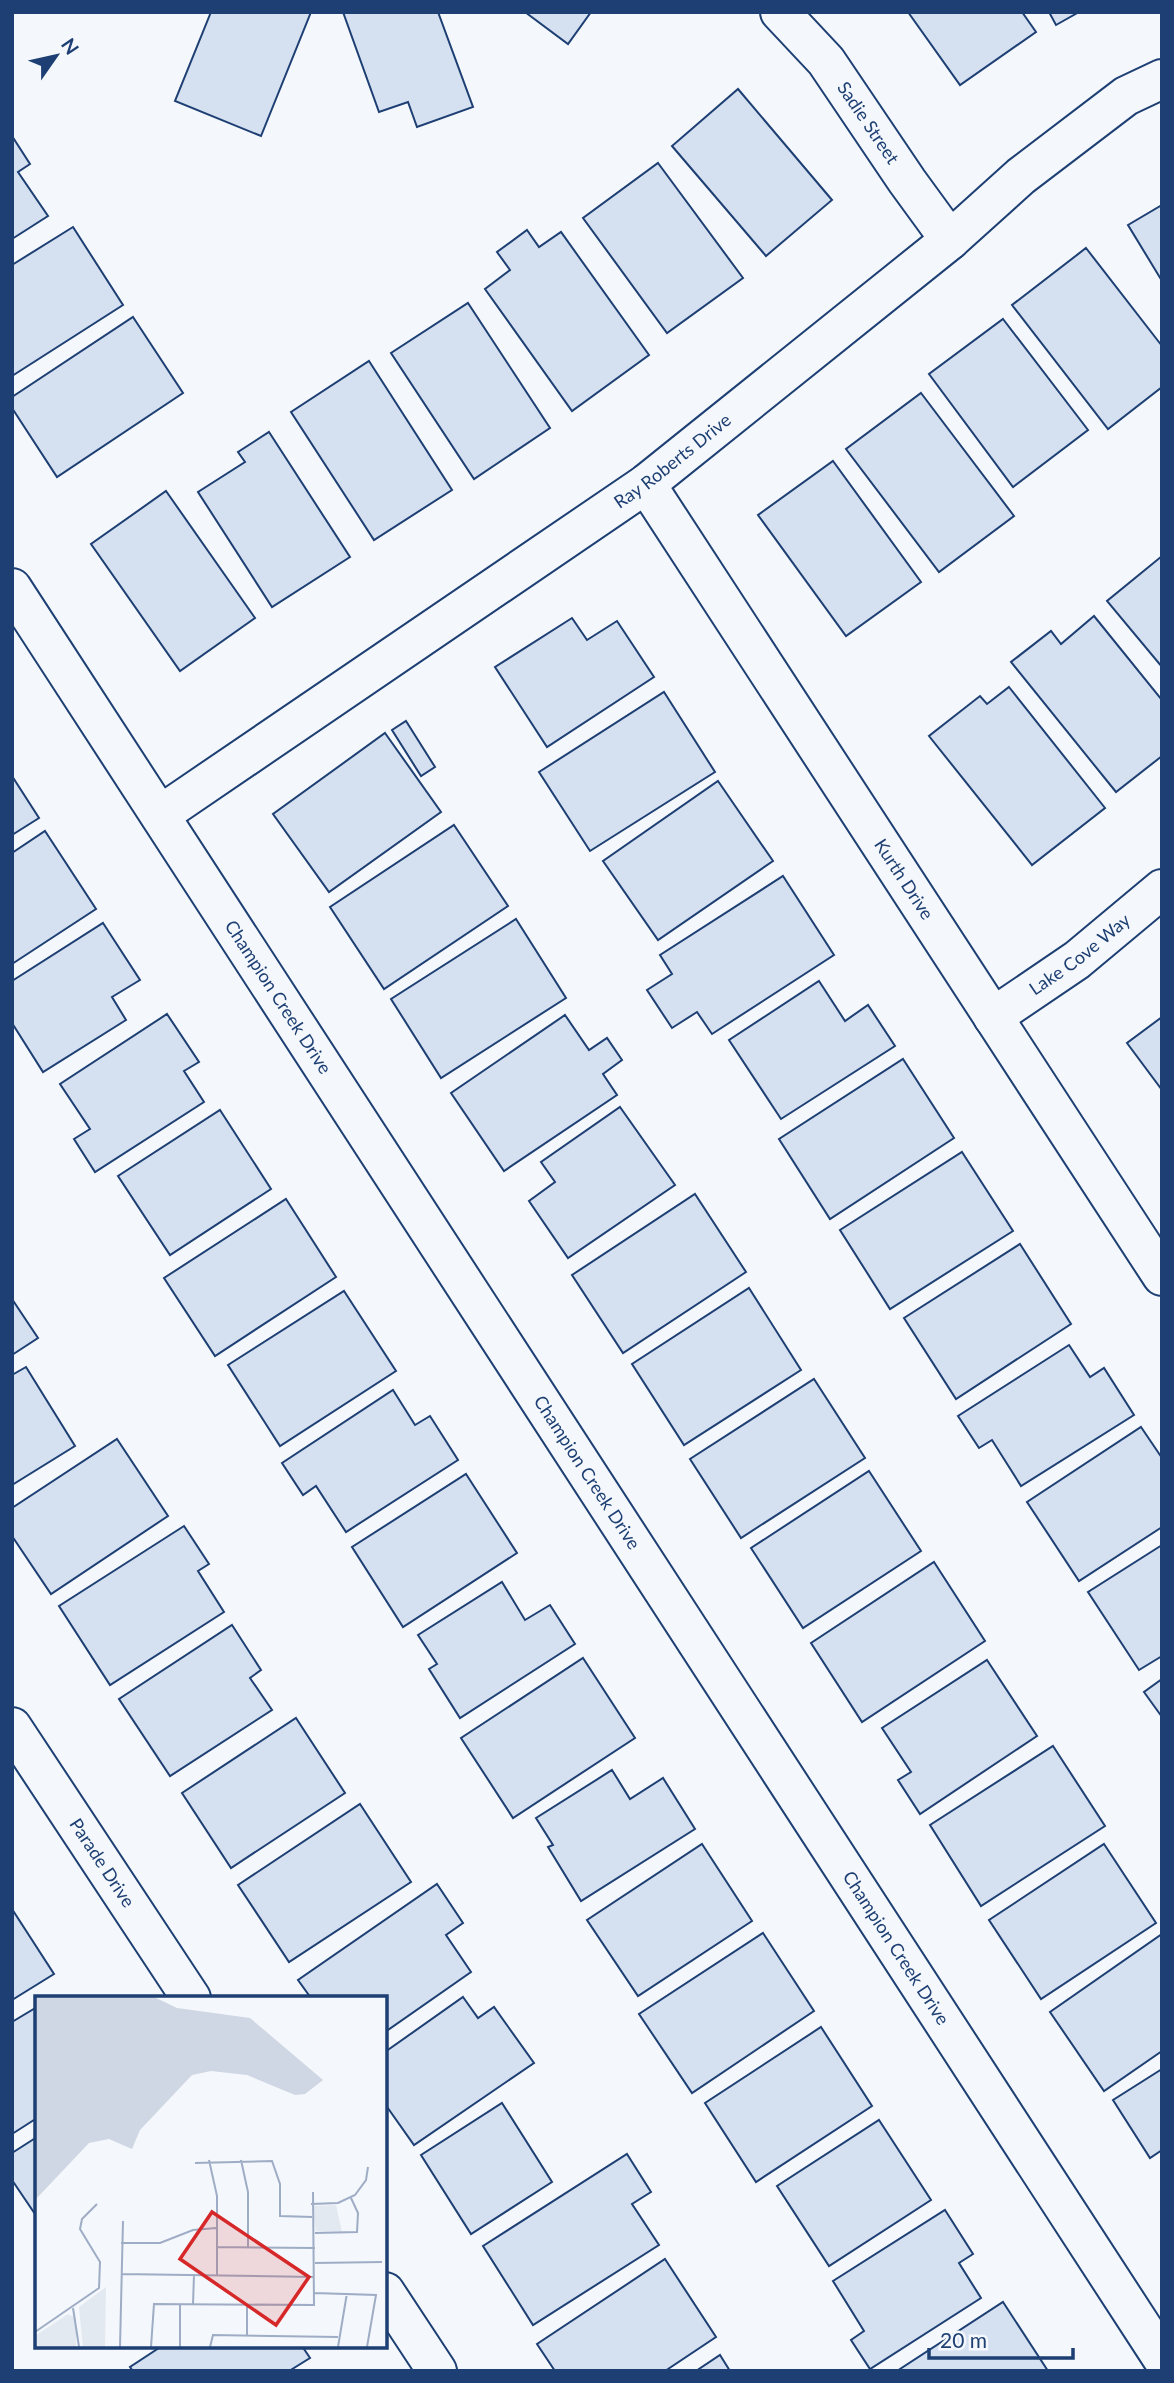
<svg xmlns="http://www.w3.org/2000/svg" width="1174" height="2383" font-family="Lato,sans-serif">
<style>
.building{fill:#d5e0f0;stroke:#1d3f73;stroke-width:2}
.lines{fill:none;stroke-linecap:round;stroke-linejoin:round}
.minor-casing{stroke:#1d3f73;stroke-width:42}
.minor{stroke:#f4f7fb;stroke-width:38}
.labels{text-anchor:middle;stroke-width:5;stroke-linejoin:round;paint-order:stroke}
.street-label{font-size:18px;fill:#1d3f73;stroke:#f4f7fb}
.inset-road{fill:none;stroke:#9eadc5;stroke-width:2}
.view{fill:#d62828;fill-opacity:0.15;stroke:#d62828;stroke-width:3.5}
.inset-edge{fill:none;stroke:#1d3f73;stroke-width:3.5}
</style>
<rect width="100%" height="100%" fill="#f4f7fb"/>
<g class="building">
<polygon points="211,12 311,12 261,136 175,101"/>
<polygon points="343,12 438,12 473,107 417,127 408,102 379,112"/>
<polygon points="525,12 591,12 568,44"/>
<polygon points="908,12 1022,12 1036,32 960,85"/>
<polygon points="1049,12 1079,12 1056,25"/>
<polygon points="738,89 832,200 766,256 672,146"/>
<polygon points="12,136 30,164 18,172 48,216 12,239"/>
<polygon points="658,163 743,278 667,333 583,218"/>
<polygon points="1162,205 1162,281 1128,225"/>
<polygon points="73,227 123,305 12,376 12,265"/>
<polygon points="527,230 539,247 561,232 649,355 572,411 485,289 510,270 497,252"/>
<polygon points="1086,248 1162,346 1162,387 1108,429 1012,305"/>
<polygon points="468,303 550,428 474,479 391,353"/>
<polygon points="133,317 183,393 57,477 12,408 12,397"/>
<polygon points="1003,319 1088,430 1013,487 929,374"/>
<polygon points="369,361 452,490 374,540 291,412"/>
<polygon points="921,393 1014,516 939,572 846,449"/>
<polygon points="269,432 350,557 272,607 198,492 245,462 238,452"/>
<polygon points="833,461 921,582 846,636 758,515"/>
<polygon points="166,491 255,618 180,671 91,544"/>
<polygon points="1162,556 1162,667 1107,601"/>
<polygon points="1094,616 1162,700 1162,756 1116,792 1011,662 1051,631 1061,644"/>
<polygon points="572,618 587,640 617,621 654,677 547,747 495,667"/>
<polygon points="1009,687 1105,808 1032,865 929,736 980,696 987,704"/>
<polygon points="664,692 715,772 590,851 539,772"/>
<polygon points="406,721 435,767 421,776 392,730"/>
<polygon points="385,733 441,812 329,892 273,814"/>
<polygon points="12,776 39,818 12,835"/>
<polygon points="718,781 773,861 658,940 603,861"/>
<polygon points="454,825 508,906 384,989 330,907"/>
<polygon points="45,831 96,909 12,964 12,853"/>
<polygon points="783,876 834,955 712,1034 697,1012 672,1028 647,990 672,974 660,955"/>
<polygon points="516,919 566,998 441,1078 391,999"/>
<polygon points="103,923 140,980 112,997 126,1020 43,1072 12,1023 12,981"/>
<polygon points="819,981 845,1021 868,1005 895,1046 781,1119 729,1040"/>
<polygon points="167,1014 199,1062 184,1071 204,1102 95,1172 74,1139 90,1129 60,1084"/>
<polygon points="565,1015 589,1050 607,1038 622,1060 603,1074 617,1095 504,1171 451,1093"/>
<polygon points="1162,1017 1162,1090 1127,1043"/>
<polygon points="903,1059 954,1138 830,1219 779,1139"/>
<polygon points="620,1107 675,1185 568,1258 529,1201 555,1182 541,1162"/>
<polygon points="220,1110 271,1189 170,1255 118,1176"/>
<polygon points="962,1152 1013,1231 890,1309 840,1230"/>
<polygon points="695,1194 746,1272 623,1353 572,1275"/>
<polygon points="286,1199 336,1277 215,1356 164,1278"/>
<polygon points="1020,1244 1071,1324 956,1399 904,1318"/>
<polygon points="749,1288 801,1370 684,1445 632,1364"/>
<polygon points="344,1291 396,1371 280,1446 228,1365"/>
<polygon points="12,1299 38,1338 12,1355"/>
<polygon points="1069,1345 1090,1377 1104,1368 1134,1415 1021,1486 992,1440 979,1448 958,1416"/>
<polygon points="26,1367 75,1446 12,1485 12,1375"/>
<polygon points="814,1379 865,1458 741,1538 690,1459"/>
<polygon points="393,1390 415,1425 430,1416 458,1460 346,1532 316,1486 303,1495 282,1463"/>
<polygon points="1141,1427 1162,1458 1162,1527 1079,1581 1027,1502"/>
<polygon points="117,1439 168,1516 51,1594 12,1536 12,1508"/>
<polygon points="869,1471 921,1551 803,1628 751,1548"/>
<polygon points="466,1474 517,1553 403,1627 352,1547"/>
<polygon points="184,1526 209,1564 198,1571 224,1612 110,1685 59,1606"/>
<polygon points="1162,1545 1162,1656 1139,1670 1088,1592"/>
<polygon points="934,1562 985,1641 862,1722 811,1643"/>
<polygon points="502,1582 525,1620 550,1605 575,1644 460,1718 429,1669 437,1664 418,1635"/>
<polygon points="232,1625 261,1670 250,1678 272,1710 170,1776 119,1699"/>
<polygon points="583,1658 635,1738 513,1818 461,1738"/>
<polygon points="987,1660 1037,1736 920,1814 898,1780 911,1772 882,1728"/>
<polygon points="1162,1679 1162,1717 1144,1692"/>
<polygon points="296,1718 345,1793 231,1868 182,1793"/>
<polygon points="1053,1746 1105,1826 981,1906 930,1825"/>
<polygon points="612,1770 630,1799 663,1778 695,1829 581,1901 548,1847 553,1845 536,1818"/>
<polygon points="360,1804 411,1882 289,1962 238,1885"/>
<polygon points="702,1844 752,1921 638,1996 587,1920"/>
<polygon points="1104,1844 1156,1923 1041,1999 989,1920"/>
<polygon points="437,1884 463,1923 446,1935 471,1972 385,2032 385,1998 311,1998 298,1980"/>
<polygon points="12,1909 54,1974 12,2000"/>
<polygon points="763,1933 814,2011 692,2093 639,2014"/>
<polygon points="1162,1934 1162,2051 1104,2091 1050,2012"/>
<polygon points="463,1997 478,2018 494,2007 534,2063 414,2145 385,2104 385,2052"/>
<polygon points="37,2007 37,2118 12,2134 12,2022"/>
<polygon points="821,2027 872,2106 756,2182 705,2103"/>
<polygon points="1162,2069 1162,2150 1150,2158 1113,2100"/>
<polygon points="502,2103 552,2182 471,2234 421,2155"/>
<polygon points="879,2120 931,2200 829,2266 777,2186"/>
<polygon points="37,2137 37,2217 12,2180 12,2153"/>
<polygon points="627,2154 651,2192 632,2204 659,2245 533,2325 483,2246"/>
<polygon points="945,2210 973,2254 959,2263 981,2298 870,2369 851,2340 864,2331 833,2281"/>
<polygon points="665,2259 716,2337 665,2371 555,2371 537,2344"/>
<polygon points="1003,2302 1048,2371 897,2371"/>
<polygon points="162,2346 302,2346 310,2358 289,2371 133,2371 130,2367"/>
<polygon points="720,2355 730,2371 696,2371"/>
</g>
<g class="lines">
<g class="minor-casing">
<g id="minor">
<path id="s1" d="M 780,12 L 826,61 L 907,181 L 950,240"/>
<path id="s2" d="M 646,484 L 1162,1276"/>
<path id="s3" d="M 12,588 L 1162,2358"/>
<path id="s4" d="M 160,815 L 646,484 L 950,240 L 1021,176 L 1126,96 L 1162,79"/>
<path id="s5" d="M 993,1017 L 1077,960 L 1162,889"/>
<path id="s6" d="M 12,1727 L 191,1998"/>
<polyline points="385,2292 437,2371"/>
</g>
</g>
<use href="#minor" class="minor"/>
</g>
<g class="labels">
<g class="street-label">
<text dy="6" stroke="none"><textPath href="#s1" startOffset="142">Sadie Street</textPath></text>
<text dy="6" stroke="none"><textPath href="#s4" startOffset="623">Ray Roberts Drive</textPath></text>
<text dy="6" stroke="none"><textPath href="#s2" startOffset="472">Kurth Drive</textPath></text>
<text dy="6" stroke="none"><textPath href="#s5" startOffset="107">Lake Cove Way</textPath></text>
<text dy="6" stroke="none"><textPath href="#s3" startOffset="488">Champion Creek Drive</textPath></text>
<text dy="6" stroke="none"><textPath href="#s3" startOffset="1055">Champion Creek Drive</textPath></text>
<text dy="6" stroke="none"><textPath href="#s6" startOffset="163">Parade Drive</textPath></text>
<text dy="6" stroke="none"><textPath href="#s3" startOffset="1622">Champion Creek Drive</textPath></text>
</g>
</g>
<g transform="translate(35 1996)">
<rect width="352" height="352" fill="#f4f7fb"/>
<path d="M 301,209 L 307,236 L 281,235 L 277,210 ZM 71,291 L 70,351 L 48,351 L 44,311 ZM 33,318 L 41,322 L 41,351 L 0,351 L 0,340 Z" fill="#e3e9f0"/>
<path d="M 0,1 L 119,1 L 142,12 L 215,22 L 288,84 L 270,98 L 260,99 L 212,79 L 176,75 L 157,79 L 105,134 L 97,153 L 74,143 L 54,147 L 0,204 Z" fill="#cfd7e4"/>
<path class="inset-road" d="M 174,164 L 182,200 L 182,279M 206,164 L 213,196 L 213,251M 160,167 L 237,165 L 245,188 L 245,220 L 277,221M 276,208 L 303,207 L 320,199 L 331,184 L 333,171M 280,237 L 322,236 L 323,217 L 316,202M 86,247 L 125,247 L 158,234 L 181,232M 182,251 L 280,252M 280,267 L 347,266M 86,278 L 279,281M 279,297 L 341,299 L 332,351M 158,308 L 159,279M 38,312 L 44,351M 0,336 L 64,292 L 65,266 L 45,233 L 47,223 L 62,208M 212,340 L 212,310M 85,351 L 88,225M 116,351 L 119,308 L 279,309 L 278,196M 145,351 L 145,309M 175,351 L 178,339 L 303,341M 303,351 L 312,297"/>
<path class="view" d="M 177,216 L 274,281 L 241,329 L 145,263 Z"/>
<rect width="352" height="352" class="inset-edge"/>
</g>
<rect width="1174" height="2383" fill="none" stroke="#1d3f73" stroke-width="28"/>
<g transform="translate(56 56) rotate(56)" stroke="#f4f7fb" stroke-width="5" paint-order="stroke">
<path d="M0-5L12 26L0 18L-12 26Z" fill="#1d3f73"/>
<text y="-10" font-size="19" font-weight="bold" text-anchor="middle" fill="#1d3f73">N</text>
</g>
<path d="M929 2348v10h144v-10" fill="none" stroke="#1d3f73" stroke-width="3.5"/>
<text x="940" y="2348" font-size="21" fill="#1d3f73" stroke="#f4f7fb" stroke-width="5" paint-order="stroke">20 m</text>
</svg>
